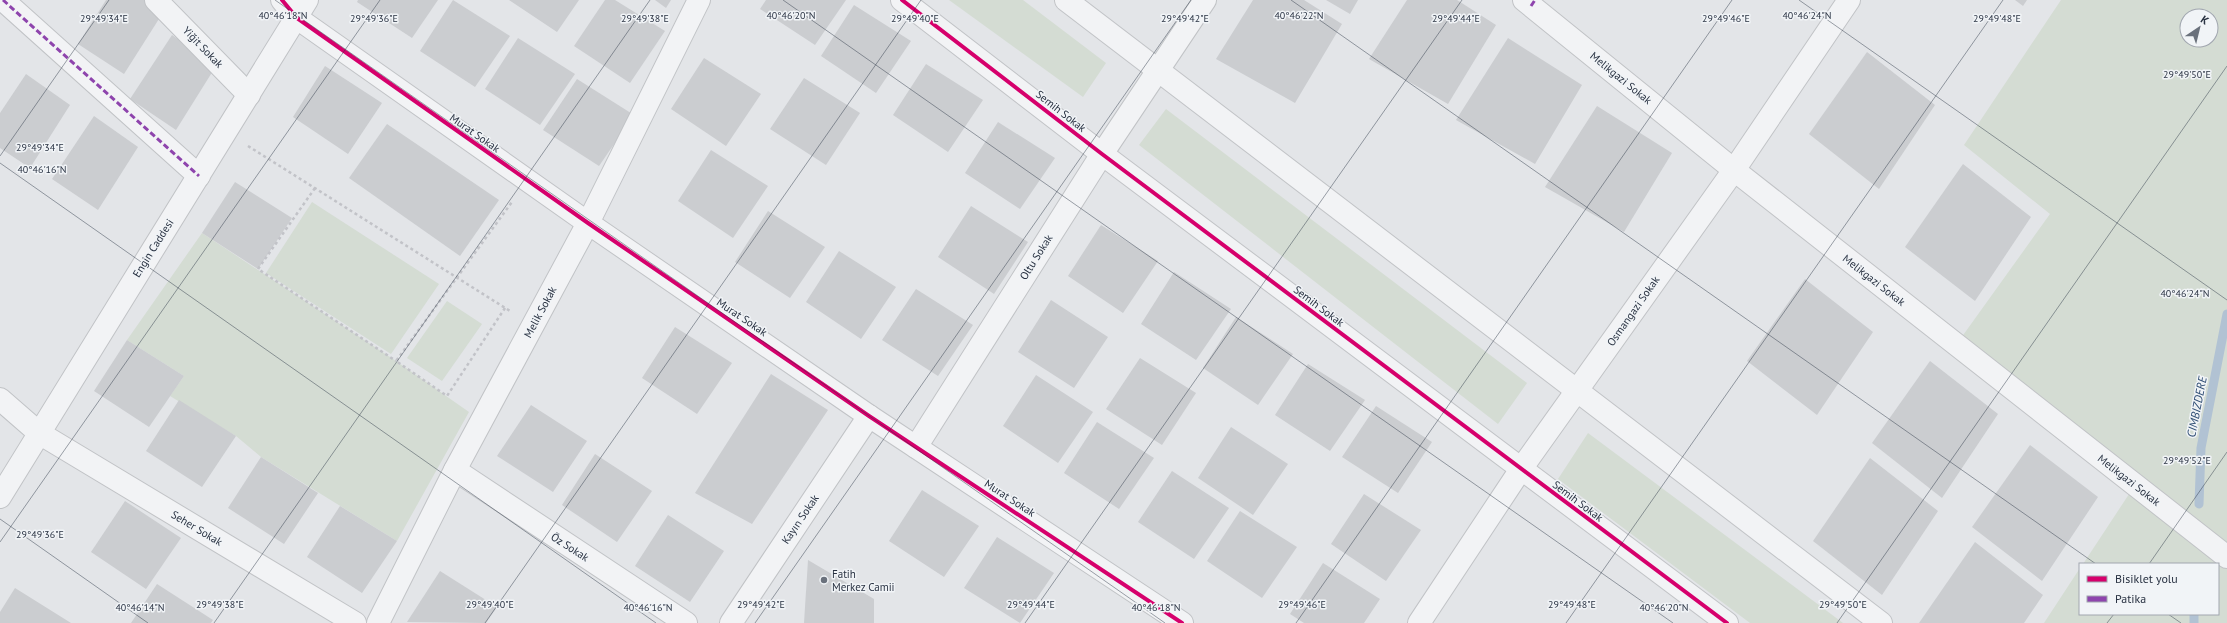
<svg xmlns="http://www.w3.org/2000/svg" width="2227" height="623" font-family="'PT Sans',sans-serif">
<style>
.green{fill:#d4dcd3;fill-rule:evenodd}
.lines{fill:none;stroke-linecap:round;stroke-linejoin:round}
.stream{stroke:#b1c2d3;stroke-width:9}
.building{fill:#cbcdd0}
.minor-casing{stroke:#c1c3c6;stroke-width:24}
.tertiary-casing{stroke:#c1c3c6;stroke-width:24}
.path{stroke:#c2c3c8;stroke-width:2.5;stroke-dasharray:3 3;stroke-linecap:butt}
.minor{stroke:#f2f3f5;stroke-width:22}
.tertiary{stroke:#f2f3f5;stroke-width:22}
.quiet{stroke:#8e44ad;stroke-width:3;stroke-dasharray:6 3;stroke-linecap:butt}
.cycleway-casing{stroke:#f1f4f7;stroke-width:6}
.cycleway{stroke:#d6006c;stroke-width:4}
.ticks{fill:none;stroke:#293242;stroke-width:1;stroke-opacity:0.45}
.poi-dot{fill:#6a717c;stroke:#f1f4f7;stroke-width:1.5}
.labels{text-anchor:middle;stroke-width:3;stroke-linejoin:round;paint-order:stroke}
.street-label{font-size:11px;fill:#293242;stroke:#f1f4f7}
.poi-label{font-size:11px;fill:#293242;stroke:#f1f4f7;text-anchor:start}
.water-label{font-size:12px;font-style:italic;fill:#335176;stroke:#f1f4f7}
.ticks-label{font-size:10px;text-anchor:middle;fill:#293242;stroke:#f1f4f7;stroke-width:3;stroke-linejoin:round;paint-order:stroke}
</style>
<rect width="100%" height="100%" fill="#e3e5e8"/>
<g class="green">
<polygon points="949,0 1023,0 1106,63 1083,97"/>
<path d="M 2061,0 L 2227,0 L 2227,623 L 2044,623 L 2080,568 L 2080,614 L 2218,614 L 2218,564 L 2083,564 L 2135,485 L 1956,345 L 2050,214 L 1964,145 ZM 2187,16 L 2211,16 L 2211,40 L 2187,40 Z"/>
<polygon points="1166,109 1527,383 1498,424 1139,145"/>
<polygon points="312,202 439,284 391,354 266,273"/>
<polygon points="202,233 396,361 469,412 397,541 261,457 236,436 170,396 184,376 127,340"/>
<polygon points="447,301 482,324 442,381 407,358"/>
<polygon points="1588,433 1843,623 1750,623 1558,479"/>
</g>
<g class="lines">
<g class="stream">
<polyline points="2199,504 2201,448 2227,314"/>
<polyline points="2194,623 2194,614"/>
</g>
</g>
<g class="building">
<polygon points="106,0 148,0 164,11 124,74 78,44"/>
<polygon points="358,0 438,0 412,38 357,2"/>
<polygon points="453,0 510,36 475,87 420,51"/>
<polygon points="509,0 579,0 557,32"/>
<polygon points="605,0 615,0 665,31 630,83 574,46"/>
<polygon points="655,0 671,0 666,8"/>
<polygon points="766,0 846,0 815,45 760,9"/>
<polygon points="1253,0 1304,0 1342,24 1295,103 1216,59"/>
<polygon points="1326,0 1358,0 1350,14"/>
<polygon points="1407,0 1457,0 1496,25 1448,104 1369,59"/>
<polygon points="2015,0 2027,0 2023,6"/>
<polygon points="854,5 911,41 876,93 821,56"/>
<polygon points="172,35 216,66 176,130 130,99"/>
<polygon points="518,38 575,74 540,125 485,89"/>
<polygon points="1508,38 1582,85 1535,164 1456,120"/>
<polygon points="1867,52 1935,105 1879,189 1809,134"/>
<polygon points="704,58 761,94 726,146 671,109"/>
<polygon points="926,64 983,100 948,152 893,115"/>
<polygon points="325,66 382,103 348,154 293,117"/>
<polygon points="26,74 70,105 30,168 0,148 0,113"/>
<polygon points="804,78 860,113 826,165 770,129"/>
<polygon points="577,79 634,115 599,166 543,130"/>
<polygon points="1597,106 1672,153 1624,232 1545,187"/>
<polygon points="94,116 138,147 98,210 52,179"/>
<polygon points="998,122 1055,158 1020,209 965,173"/>
<polygon points="387,124 499,200 460,256 349,178"/>
<polygon points="711,150 768,186 733,238 678,201"/>
<polygon points="1963,164 2031,217 1975,301 1905,247"/>
<polygon points="235,182 292,218 258,269 202,233"/>
<polygon points="971,206 1028,242 994,294 938,257"/>
<polygon points="768,211 825,247 790,298 735,262"/>
<polygon points="1101,225 1158,261 1123,313 1068,276"/>
<polygon points="839,251 896,287 861,339 806,302"/>
<polygon points="1174,272 1231,309 1196,360 1141,324"/>
<polygon points="1805,279 1873,332 1817,415 1747,361"/>
<polygon points="916,289 973,325 938,376 882,340"/>
<polygon points="1051,300 1108,337 1074,388 1018,352"/>
<polygon points="1236,317 1293,354 1258,405 1203,368"/>
<polygon points="675,327 732,363 697,414 642,378"/>
<polygon points="127,340 184,376 149,427 94,391"/>
<polygon points="1140,358 1196,393 1162,445 1106,409"/>
<polygon points="1930,361 1998,414 1942,498 1872,443"/>
<polygon points="1308,364 1365,400 1330,451 1275,415"/>
<polygon points="771,374 828,410 752,524 695,493"/>
<polygon points="1036,375 1093,412 1058,463 1003,426"/>
<polygon points="179,400 236,436 202,487 146,451"/>
<polygon points="531,405 587,441 553,492 497,456"/>
<polygon points="1376,406 1432,442 1398,493 1342,457"/>
<polygon points="1097,422 1154,458 1119,509 1064,473"/>
<polygon points="1231,427 1288,464 1253,515 1198,478"/>
<polygon points="2030,445 2098,497 2042,581 1972,527"/>
<polygon points="595,454 652,491 617,542 562,505"/>
<polygon points="261,457 318,493 284,544 228,508"/>
<polygon points="1870,458 1938,511 1882,595 1813,541"/>
<polygon points="1172,471 1229,508 1194,559 1138,522"/>
<polygon points="922,490 979,526 944,577 889,541"/>
<polygon points="1364,494 1421,530 1386,581 1331,544"/>
<polygon points="125,501 181,538 146,589 91,552"/>
<polygon points="340,506 397,541 362,593 307,557"/>
<polygon points="1240,511 1297,547 1262,598 1207,561"/>
<polygon points="668,515 724,551 690,602 635,566"/>
<polygon points="997,537 1054,573 1020,623 964,588"/>
<polygon points="1975,542 2043,595 2024,623 1919,623"/>
<polygon points="808,560 874,599 874,623 804,623"/>
<polygon points="1323,563 1380,599 1364,623 1304,623 1290,614"/>
<polygon points="440,571 497,607 486,623 407,622"/>
<polygon points="157,584 213,620 211,623 131,623"/>
<polygon points="15,588 71,623 0,623 0,612"/>
</g>
<g class="lines">
<g class="minor-casing">
<g id="minor">
<polyline points="3,0 199,176"/>
<polyline points="156,0 249,95"/>
<polyline points="282,0 297,18 588,223 869,416 1182,623"/>
<polyline points="902,0 1102,154 1727,623"/>
<polyline points="1066,0 1881,623"/>
<polyline points="1524,0 1734,170 2227,557"/>
<polyline points="0,399 39,433 355,623"/>
<polyline points="916,447 1102,154 1205,0"/>
<polyline points="455,470 686,623"/>
<polyline points="378,623 455,470 588,223 699,0"/>
<polyline points="731,623 869,416"/>
<polyline points="1419,623 1521,469 1734,170 1849,0"/>
</g>
</g>
<g class="tertiary-casing">
<polyline id="tertiary" points="0,497 307,0"/>
</g>
<g class="path">
<polyline points="248,146 510,311"/>
<polyline points="315,188 258,269 396,361"/>
<polyline points="505,308 447,396 396,361 512,202"/>
</g>
<use href="#minor" class="minor"/>
<use href="#tertiary" class="tertiary"/>
<g class="quiet">
<polyline points="3,0 199,176"/>
<polyline points="1531,6 1535,0"/>
</g>
<g class="cycleway-casing">
<g id="cycleway">
<polyline points="282,0 297,18 588,223 869,416 1182,623"/>
<polyline points="902,0 1102,154 1727,623"/>
</g>
</g>
<use href="#cycleway" class="cycleway"/>
</g>
<path class="ticks" d="M 275,0 L 1165,623M 783,0 L 1673,623M 1291,0 L 2096,564M 1799,0 L 2227,300M 0,156 L 109,0M 0,163 L 656,623M 0,519 L 148,623M 0,542 L 380,0M 2149,564 L 2227,452M 2168,614 L 2181,623M 214,623 L 650,0M 485,623 L 921,0M 755,623 L 1191,0M 1025,623 L 1462,0M 1296,623 L 1732,0M 1566,623 L 2003,0M 1837,623 L 2227,66M 2107,623 L 2114,614"/>
<circle class="poi-dot" cx="824" cy="580" r="4"/>
<g class="labels">
<g class="street-label">
<text transform="translate(203 47) rotate(46)" y="4">Yiğit Sokak</text>
<text transform="translate(1621 78) rotate(39)" y="4">Melikgazi Sokak</text>
<text transform="translate(1061 111) rotate(38)" y="4">Semih Sokak</text>
<text transform="translate(475 133) rotate(35)" y="4">Murat Sokak</text>
<text transform="translate(153 248) rotate(-58)" y="4">Engin Caddesi</text>
<text transform="translate(1036 257) rotate(-58)" y="4">Oltu Sokak</text>
<text transform="translate(1874 280) rotate(38)" y="4">Melikgazi Sokak</text>
<text transform="translate(1319 306) rotate(37)" y="4">Semih Sokak</text>
<text transform="translate(1633 311) rotate(-55)" y="4">Osmangazi Sokak</text>
<text transform="translate(540 312) rotate(-62)" y="4">Melik Sokak</text>
<text transform="translate(742 317) rotate(34)" y="4">Murat Sokak</text>
<text transform="translate(2129 480) rotate(38)" y="4">Melikgazi Sokak</text>
<text transform="translate(1010 498) rotate(33)" y="4">Murat Sokak</text>
<text transform="translate(1578 501) rotate(37)" y="4">Semih Sokak</text>
<text transform="translate(800 519) rotate(-56)" y="4">Kayın Sokak</text>
<text transform="translate(197 528) rotate(31)" y="4">Seher Sokak</text>
<text transform="translate(570 547) rotate(33)" y="4">Öz Sokak</text>
</g>
<g class="poi-label">
<text x="832" y="578">Fatih<tspan x="832" dy="13">Merkez Camii</tspan></text>
</g>
<g class="water-label">
<text transform="translate(2197 407) rotate(-79)" y="4">CIMBIZDERE</text>
</g>
</g>
<g class="ticks-label">
<text x="283" y="19">40°46'18"N</text>
<text x="791" y="19">40°46'20"N</text>
<text x="1299" y="19">40°46'22"N</text>
<text x="1807" y="19">40°46'24"N</text>
<text x="104" y="22">29°49'34"E</text>
<text x="374" y="22">29°49'36"E</text>
<text x="645" y="22">29°49'38"E</text>
<text x="915" y="22">29°49'40"E</text>
<text x="1185" y="22">29°49'42"E</text>
<text x="1456" y="22">29°49'44"E</text>
<text x="1726" y="22">29°49'46"E</text>
<text x="1997" y="22">29°49'48"E</text>
<text x="2187" y="78">29°49'50"E</text>
<text x="40" y="151">29°49'34"E</text>
<text x="42" y="173">40°46'16"N</text>
<text x="2185" y="297">40°46'24"N</text>
<text x="2187" y="464">29°49'52"E</text>
<text x="40" y="538">29°49'36"E</text>
<text x="220" y="608">29°49'38"E</text>
<text x="490" y="608">29°49'40"E</text>
<text x="761" y="608">29°49'42"E</text>
<text x="1031" y="608">29°49'44"E</text>
<text x="1302" y="608">29°49'46"E</text>
<text x="1572" y="608">29°49'48"E</text>
<text x="1843" y="608">29°49'50"E</text>
<text x="140" y="611">40°46'14"N</text>
<text x="648" y="611">40°46'16"N</text>
<text x="1156" y="611">40°46'18"N</text>
<text x="1664" y="611">40°46'20"N</text>
</g>
<rect x="2079" y="563" width="140" height="52" fill="#f1f4f7" stroke="#a1a6af"/>
<rect x="2087" y="576" width="20" height="6" fill="#d6006c" stroke="#a1a6af"/>
<text x="2115" y="583" font-size="12" fill="#293242">Bisiklet yolu</text>
<rect x="2087" y="596" width="20" height="6" fill="#8e44ad" stroke="#a1a6af"/>
<text x="2115" y="603" font-size="12" fill="#293242">Patika</text>
<g transform="translate(2199 28) rotate(35)"><circle r="19" fill="#f1f4f7" stroke="#a1a6af"/>
<path d="M0-3L7 15L0 10L-7 15Z" fill="#6a717c"/>
<text y="-6" font-size="11" font-weight="bold" text-anchor="middle" fill="#293242">K</text>
</g>
</svg>
